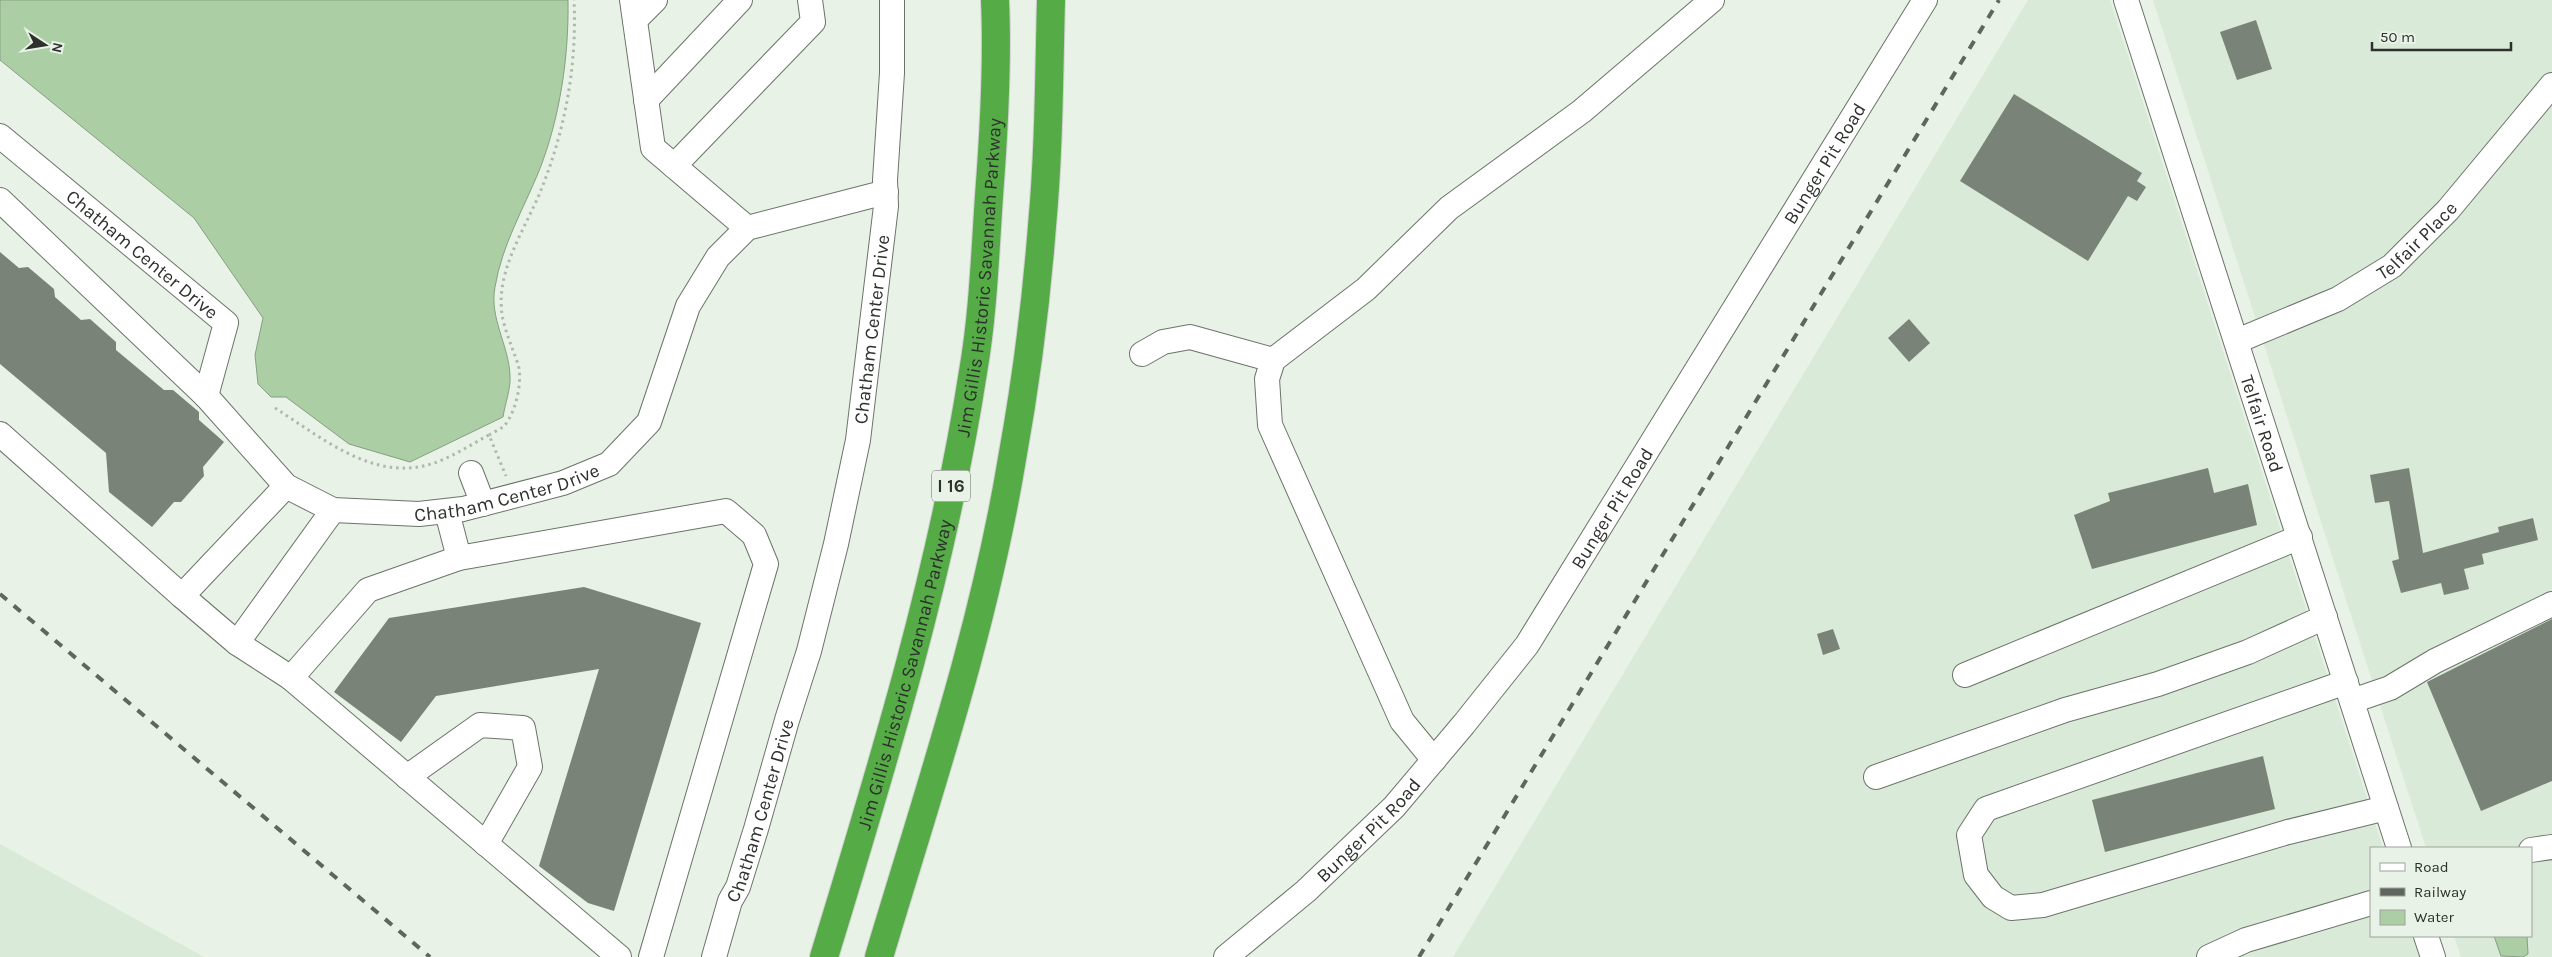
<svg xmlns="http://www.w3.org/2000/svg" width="2552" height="957" font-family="Karla,sans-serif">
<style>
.built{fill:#daead8}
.water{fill:#abcea5;stroke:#859f81}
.building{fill:#7a8378}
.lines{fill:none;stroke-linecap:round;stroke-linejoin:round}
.minor-casing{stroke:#6b7469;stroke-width:26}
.highway-casing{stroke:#d1d1d1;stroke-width:30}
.path{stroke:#b0b8ae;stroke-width:3;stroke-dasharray:2.5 4;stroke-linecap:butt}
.minor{stroke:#fff;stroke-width:24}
.highway{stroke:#55ac47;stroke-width:28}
.rail{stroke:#60655f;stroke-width:4;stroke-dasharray:9 9;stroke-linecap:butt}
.labels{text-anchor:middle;stroke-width:4;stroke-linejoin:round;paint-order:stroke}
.shield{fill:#e8f2e6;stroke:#656a64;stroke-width:1}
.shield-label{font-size:18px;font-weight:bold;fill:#2d302c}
.street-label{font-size:19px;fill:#2d302c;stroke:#e8f2e6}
</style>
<rect width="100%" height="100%" fill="#e8f2e6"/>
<g class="built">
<polygon points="2028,0 2110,0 2383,848 2371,848 2371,936 2412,936 2419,957 1453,957"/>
<polygon points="2153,0 2552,0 2552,957 2461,957 2454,936 2531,936 2531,848 2426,848"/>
<polygon points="0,844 204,957 0,957"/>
</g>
<g class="water">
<path d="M 0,0 L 568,0 C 569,56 560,118 539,171 C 523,210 502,245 495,287 C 489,318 509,345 510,376 C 511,388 505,404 503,417 L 410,462 L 349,444 L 286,397 L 271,397 L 258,384 L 255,355 L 263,318 L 194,218 L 0,60 Z"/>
<polygon points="2494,936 2527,936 2528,954 2523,957 2501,956"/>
</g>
<g class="building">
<polygon points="2256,20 2272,69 2237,80 2220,32"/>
<polygon points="2014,94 2142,173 2137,181 2146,187 2137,201 2128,196 2088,261 1960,181"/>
<polygon points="0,252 19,268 28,267 54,289 55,297 81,320 90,319 116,342 116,350 164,390 173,390 199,412 199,420 224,442 203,467 204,476 181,502 174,502 152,527 109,492 106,453 0,364"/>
<polygon points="1909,319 1930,343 1909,362 1888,338"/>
<polygon points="2208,468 2214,493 2248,484 2257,525 2092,569 2074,515 2110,501 2108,493"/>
<polygon points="2409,468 2423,553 2499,532 2498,527 2533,518 2538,540 2482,554 2484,564 2464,569 2469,589 2444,595 2441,583 2401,593 2392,561 2399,559 2389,501 2375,503 2370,475"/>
<polygon points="584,587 701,623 614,911 588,903 539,866 599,669 436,696 401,742 334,692 389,618"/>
<polygon points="2552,619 2552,781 2481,811 2427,682"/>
<polygon points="1833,629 1840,649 1823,655 1817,634"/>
<polygon points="2263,756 2275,809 2105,852 2092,800"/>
</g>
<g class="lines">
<g class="minor-casing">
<g id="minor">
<polyline points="632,0 653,148 747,228"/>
<path id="s1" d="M 2126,0 L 2399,848"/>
<polyline points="635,20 655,0"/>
<polyline points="646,100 740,0"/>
<path id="s2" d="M 0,136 L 226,323 L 206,396"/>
<polyline points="674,166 813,22 810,0"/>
<path id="s3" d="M 0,200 L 206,396 L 286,486 L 333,510 L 419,514 L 463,509 L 563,483 L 609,464 L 649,422 L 688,306 L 718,257 L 747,228 L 886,192"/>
<path id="s4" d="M 2237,341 L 2338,299 L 2392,266 L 2448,210 L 2552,85"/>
<polyline points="1142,354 1163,342 1190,337 1273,360"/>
<polyline points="0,434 182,596 286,486"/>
<polyline points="471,473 483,504"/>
<polyline points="447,512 459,558 726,511 754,535 766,564 651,957"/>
<polyline points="459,558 368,590 291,678 619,957"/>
<polyline points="182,596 237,643 291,678"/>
<polyline points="237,643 333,510"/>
<polyline points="1965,675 2300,537"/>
<polyline points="2346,682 1986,809 1969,835 1976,875 1993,897 2011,908 2043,905 2288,832 2386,808"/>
<polyline points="2352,701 2390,688 2435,661 2552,604"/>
<polyline points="1434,760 1402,721 1270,425 1267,379 1273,360 1366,289 1449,208 1582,111 1712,0"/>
<polyline points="407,777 480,725 523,728 530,767 486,844"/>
<polyline points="1876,777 2065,710 2158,684 2248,652 2325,617"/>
<polyline points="2531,850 2552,847"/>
<polyline points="2426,936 2433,957"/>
<path id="s5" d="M 714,957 L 730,901 L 738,887 L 756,829 L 787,720 L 809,651 L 836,544 L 858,440 L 886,206 L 885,180 L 892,73 L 892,0"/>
<path id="s6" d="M 1226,957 L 1306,891 L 1394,807 L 1464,724 L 1527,645 L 1925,0"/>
<polyline points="2209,957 2246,940 2371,903"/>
</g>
</g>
<g class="highway-casing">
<g id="highway">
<path id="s7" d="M 824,957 C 883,764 942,572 973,372 C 983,315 985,255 989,196 C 994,131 998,65 995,0"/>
<path d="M 879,957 C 928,793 984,629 1012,459 C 1026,382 1036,304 1042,226 C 1049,151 1049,75 1051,0"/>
</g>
</g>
<g class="path">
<path d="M 275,408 C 321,437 373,482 431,464 C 451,458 470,445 489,435 L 506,476"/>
<path d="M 489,435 C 494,432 501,429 505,425 C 516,411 523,381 518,364 C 513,350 508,338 504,324 C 491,274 526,230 543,185 C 566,126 577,63 574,0"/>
</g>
<use href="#minor" class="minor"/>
<use href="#highway" class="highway"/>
<g class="rail">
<polyline points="0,594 430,957"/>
<polyline points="1419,957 1999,0"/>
</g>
</g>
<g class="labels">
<rect class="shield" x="932" y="470.5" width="38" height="31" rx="4"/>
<g class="shield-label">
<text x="951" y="492">I 16</text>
</g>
<g class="street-label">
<text dy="7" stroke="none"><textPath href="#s6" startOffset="1001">Bunger Pit Road</textPath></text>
<text dy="7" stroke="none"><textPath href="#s4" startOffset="208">Telfair Place</textPath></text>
<text dy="7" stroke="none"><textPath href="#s2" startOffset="185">Chatham Center Drive</textPath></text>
<text dy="7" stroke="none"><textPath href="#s7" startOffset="699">Jim Gillis Historic Savannah Parkway</textPath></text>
<text dy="7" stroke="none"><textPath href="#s5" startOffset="649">Chatham Center Drive</textPath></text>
<text dy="7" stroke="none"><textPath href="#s1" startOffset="445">Telfair Road</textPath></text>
<text dy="7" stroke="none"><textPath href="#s3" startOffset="634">Chatham Center Drive</textPath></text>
<text dy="7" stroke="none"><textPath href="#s6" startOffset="596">Bunger Pit Road</textPath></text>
<text dy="7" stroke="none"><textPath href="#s7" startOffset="294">Jim Gillis Historic Savannah Parkway</textPath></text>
<text dy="7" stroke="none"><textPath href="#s5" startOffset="154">Chatham Center Drive</textPath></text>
<text dy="7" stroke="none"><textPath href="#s6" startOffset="191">Bunger Pit Road</textPath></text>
</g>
</g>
<rect x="2370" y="847" width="162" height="90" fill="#e8f2e6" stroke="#9da49c"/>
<rect x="2380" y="863" width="25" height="8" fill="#ffffff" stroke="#9da49c"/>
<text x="2414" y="872" font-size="15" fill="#2d302c">Road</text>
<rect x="2380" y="888" width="25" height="8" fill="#60655f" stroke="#9da49c"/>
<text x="2414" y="897" font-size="15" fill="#2d302c">Railway</text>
<rect x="2380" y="910" width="25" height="15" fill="#abcea5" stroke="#9da49c"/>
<text x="2414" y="922" font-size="15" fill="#2d302c">Water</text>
<g transform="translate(45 45) rotate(102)" stroke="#e8f2e6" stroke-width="4" paint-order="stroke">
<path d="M0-4L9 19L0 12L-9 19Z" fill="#2d302c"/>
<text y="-8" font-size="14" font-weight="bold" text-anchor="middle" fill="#2d302c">N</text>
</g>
<path d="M2372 42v8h139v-8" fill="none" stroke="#2d302c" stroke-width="2.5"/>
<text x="2380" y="42" font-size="15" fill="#2d302c" stroke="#e8f2e6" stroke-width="4" paint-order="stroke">50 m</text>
</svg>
